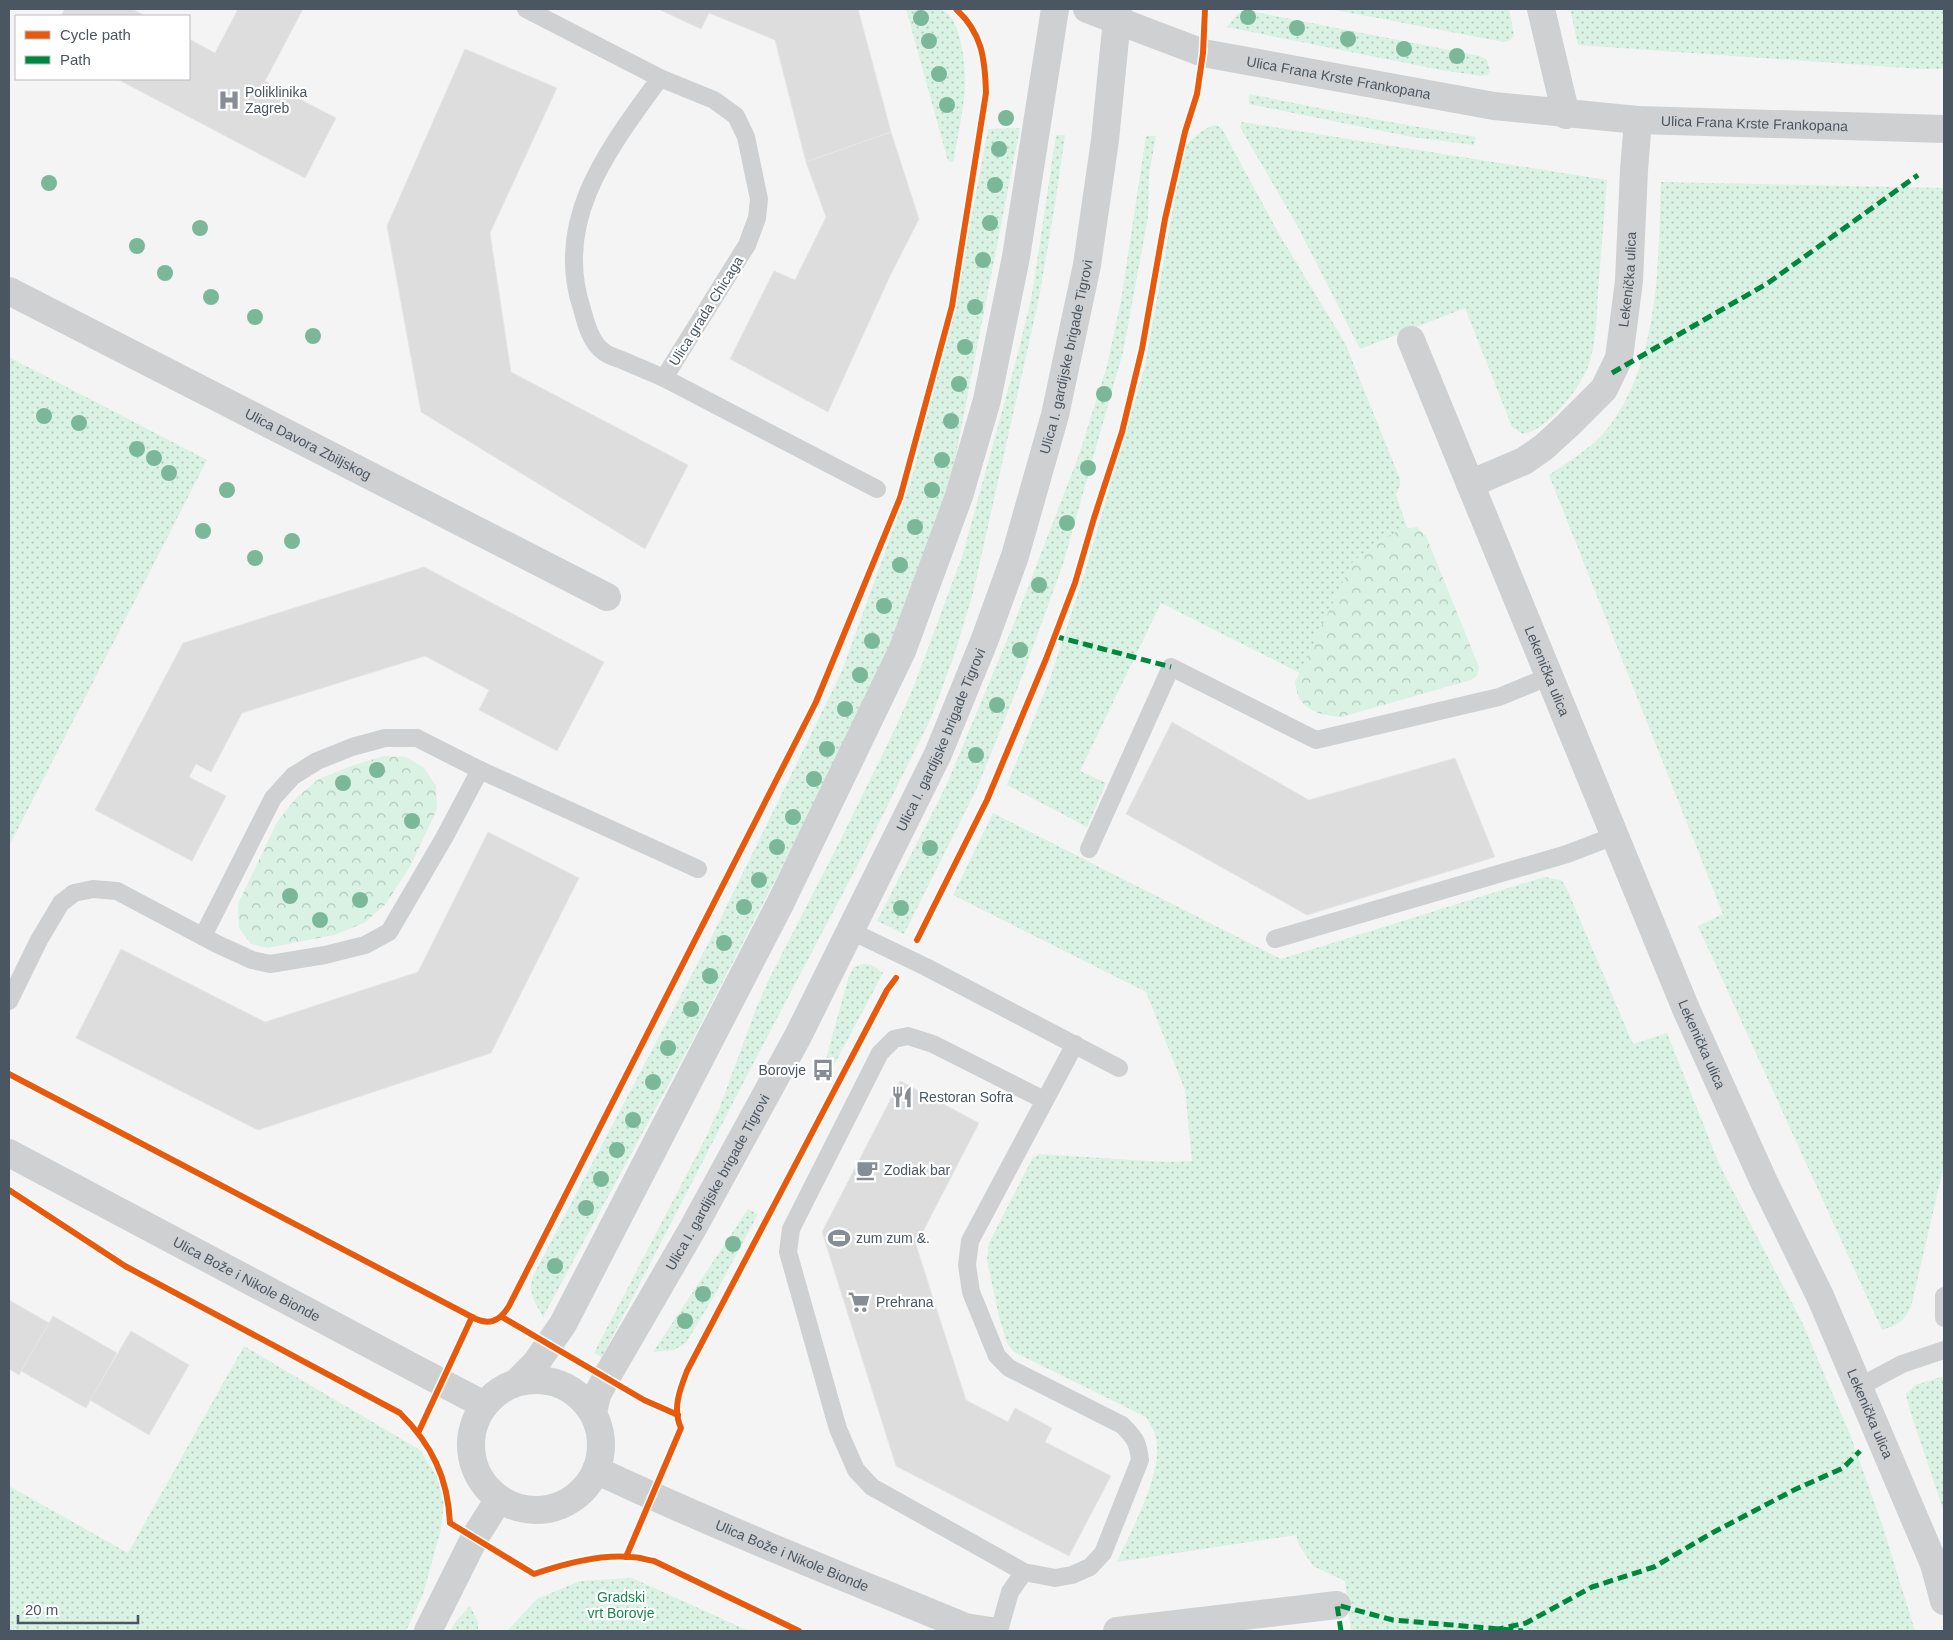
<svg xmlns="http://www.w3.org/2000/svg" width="1953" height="1640" font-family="Helvetica,sans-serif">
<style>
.grass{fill:url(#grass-dots)}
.park{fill:url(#park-crowns)}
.building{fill:#ddddde;stroke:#e5e6e7}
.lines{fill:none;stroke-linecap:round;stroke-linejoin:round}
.service{stroke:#ced0d2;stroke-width:18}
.minor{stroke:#ced0d2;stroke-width:28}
.tertiary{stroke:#ced0d2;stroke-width:28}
.quiet{stroke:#00873e;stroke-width:5;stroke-dasharray:10 5;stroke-linecap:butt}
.cycleway-casing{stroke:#fff;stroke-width:9}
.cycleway{stroke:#e8590c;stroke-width:6}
.tree{fill:#7ab899}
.labels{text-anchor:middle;stroke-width:4.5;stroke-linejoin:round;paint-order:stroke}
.street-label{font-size:14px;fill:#4a5661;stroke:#fff}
.poi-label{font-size:14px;fill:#4a5661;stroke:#fff;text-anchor:start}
.park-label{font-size:14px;fill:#17864f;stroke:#fff}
</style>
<defs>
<pattern id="grass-dots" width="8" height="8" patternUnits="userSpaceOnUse" patternTransform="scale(1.25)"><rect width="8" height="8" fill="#d9f2e3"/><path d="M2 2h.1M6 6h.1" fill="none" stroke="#b2c7bb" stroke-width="1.8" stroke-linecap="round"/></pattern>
<pattern id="park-crowns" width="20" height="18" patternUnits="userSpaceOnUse" patternTransform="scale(1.25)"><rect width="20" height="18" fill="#d9f2e3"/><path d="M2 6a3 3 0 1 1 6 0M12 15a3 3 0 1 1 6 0" fill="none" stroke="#b2c7bb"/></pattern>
</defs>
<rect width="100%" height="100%" fill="#f4f4f4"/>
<g class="grass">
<path d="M 906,9 C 918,9 937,5 947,13 C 962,26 965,65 965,83 C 965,105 957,138 954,160 L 952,162 L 948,161 Z"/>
<polygon points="1330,9 1509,9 1514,36 1509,41 1504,42"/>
<polygon points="1570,9 1944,9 1944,69 1921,69 1578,45"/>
<polygon points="1245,10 1480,56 1487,60 1490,71 1487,75 1481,76 1441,70 1227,27 1237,14"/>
<polygon points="1249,94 1379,120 1476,137 1474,145 1412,137 1249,104"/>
<path d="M 1242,122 L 1607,180 C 1604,217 1601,254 1598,291 C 1597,314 1596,346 1588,367 C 1579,389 1548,430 1523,434 L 1512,427 L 1465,308 L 1360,349 L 1298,227 L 1240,127 Z"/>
<path d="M 1216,125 L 1221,127 L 1279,234 L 1345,343 L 1400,479 L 1400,485 L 1396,495 L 1407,528 L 1379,541 L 1352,563 L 1300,673 L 1161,603 L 1080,771 L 1106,783 L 1087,827 L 1007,785 L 1050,679 L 1085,572 L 1145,366 L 1184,147 C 1193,139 1203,127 1216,125 Z"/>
<path d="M 1020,128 L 952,475 L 885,667 L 691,1043 L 543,1317 C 534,1300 527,1293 534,1274 L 711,938 L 842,671 L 911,480 L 954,311 L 988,129 Z"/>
<polygon points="1056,135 1065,135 1056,198 1039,298 973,593 955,653 931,718 865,851 755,1060 602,1357 594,1353 706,1137 719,1109 756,1009 769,979 838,845 893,733 914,686 963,554 1018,353 1032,295"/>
<polygon points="1146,136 1156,136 1149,174 1148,217 1123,352 1063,564 1024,672 977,788 904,934 877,921 946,786 1015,621 1079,455 1107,366 1121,301"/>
<path d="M 1661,182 L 1944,188 L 1944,1165 L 1911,1307 C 1903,1323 1898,1324 1882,1330 L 1698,926 L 1723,914 L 1549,475 C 1572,459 1597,445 1613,421 C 1660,353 1658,262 1661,182 Z"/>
<polygon points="9,357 207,460 9,846"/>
<path d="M 993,813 L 1281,959 L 1544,877 L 1561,880 L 1566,887 L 1633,1044 L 1667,1033 L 1720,1166 L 1802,1322 L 1851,1437 L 1882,1524 L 1915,1631 L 1351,1631 L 1345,1581 L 1313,1566 L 1299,1545 L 1296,1535 L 1117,1562 C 1131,1530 1164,1473 1156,1438 C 1155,1431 1149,1423 1146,1417 L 1014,1352 L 1007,1343 L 999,1317 L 987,1260 L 989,1243 L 1032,1159 L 1039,1154 L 1165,1162 L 1192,1161 L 1185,1090 L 1146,992 L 953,895 Z"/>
<polygon points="862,964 872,965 883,973 833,1067 824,1066 849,976 854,967"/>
<polygon points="748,1209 758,1214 714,1296 686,1343 674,1350 653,1352"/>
<polygon points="244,1346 420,1450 445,1490 441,1529 423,1594 406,1631 9,1631 9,1486 128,1553"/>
<polygon points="1944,1376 1944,1512 1910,1411 1906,1394 1915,1385"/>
<polygon points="632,1578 749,1631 507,1631 537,1599 580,1581"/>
<polygon points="470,1606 478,1622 478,1631 450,1631 457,1620"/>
</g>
<g class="park">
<path d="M 1417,527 L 1426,536 L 1479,667 L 1477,676 L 1471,680 L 1341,717 C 1326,716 1307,712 1299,698 C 1297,693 1296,687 1295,682 L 1352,563 L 1379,541 L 1402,529 Z"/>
<polygon points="384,756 406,757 424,768 436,786 437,809 411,865 385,905 364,923 334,935 267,948 251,944 239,928 238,904 277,822 297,797 319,779 354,765"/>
</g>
<g class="building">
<polygon points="65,9 132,9 146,16 61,16"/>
<polygon points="238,9 303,9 265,81 336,118 305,178 117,79 189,79 189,39 215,53"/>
<polygon points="658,9 858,9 891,132 806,162 775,40 709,13 701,29"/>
<polygon points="465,49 557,88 490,233 511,372 688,465 645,549 421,412 387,226"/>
<polygon points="891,132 919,219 889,278 828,412 730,359 774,271 795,280 826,217 806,162"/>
<polygon points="424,567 604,662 557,751 479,710 489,690 425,656 242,713 211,772 196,764 189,777 226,796 192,861 95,810 183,643"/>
<polygon points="1172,722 1309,800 1455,758 1495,857 1307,915 1126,814"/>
<polygon points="488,832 579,878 491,1053 258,1130 76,1038 121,949 265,1022 418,972"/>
<polygon points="900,1081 979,1123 916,1245 966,1400 1008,1422 1015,1408 1052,1428 1045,1442 1111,1476 1069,1556 896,1466 822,1232"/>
<polygon points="9,1300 49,1323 19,1375 9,1369"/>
<polygon points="53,1316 117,1353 86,1408 21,1371"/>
<polygon points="131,1331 189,1365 149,1435 90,1400"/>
</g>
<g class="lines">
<g class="service">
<path d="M 526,9 L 660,78 L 714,100 L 736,116 L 746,137 L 759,199 L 757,218 L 747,245 L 664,378 C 650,372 636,366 622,360 C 617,358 609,356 604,352 C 591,343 586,324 582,309 C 552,219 610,147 660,78"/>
<polyline points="664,378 877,489"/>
<polyline points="1089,849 1171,667 1316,740 1499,697 1548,677"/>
<polyline points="851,931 926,967 1119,1068"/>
<polyline points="203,936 273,798 293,776 317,761 352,747 385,738 417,738 480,770 698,869"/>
<polyline points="1275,939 1567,854 1614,836"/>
<polyline points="9,1001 39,940 61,903 74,893 93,889 117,891 217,944 252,960 270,964 325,955 365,945 389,932 444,838 480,770"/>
<path d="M 1044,1100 L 933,1044 L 908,1036 L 894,1039 L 880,1053 L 791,1229 L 788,1252 L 838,1429 L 856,1470 L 872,1487 L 1024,1572 L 1055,1578 L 1072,1575 L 1090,1567 L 1103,1553 L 1140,1460 C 1138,1442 1135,1438 1122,1425 L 1009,1368 L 997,1356 L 971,1292 L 967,1265 L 970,1241 L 1075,1044"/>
<polyline points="1944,1296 1944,1318"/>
<polyline points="1859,1387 1902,1364 1944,1350"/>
<polyline points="999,1631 1010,1592 1024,1572"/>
</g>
<g class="minor">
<path id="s1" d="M 1087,9 L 1203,53 L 1494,106 L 1638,120 L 1944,129"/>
<polyline points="1541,9 1566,115"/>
<path id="s2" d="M 9,291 L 607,597"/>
<path id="s3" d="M 1411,340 L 1686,1009 L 1764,1182 L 1820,1296 L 1934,1564 L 1944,1601"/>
<path id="s4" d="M 1470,484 L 1524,461 L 1544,447 L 1568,425 L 1604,389 L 1619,358 L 1629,281 L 1634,170 L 1638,120"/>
<path id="s5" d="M 9,1153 L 484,1405"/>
<path id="s6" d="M 596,1470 C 717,1527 842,1576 965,1627 L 991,1631"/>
<polyline points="1117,1631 1337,1605"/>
</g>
<g class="tertiary">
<circle cx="536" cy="1445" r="65"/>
<polyline points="517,1382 536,1363 563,1324 781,902 902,651 959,496 987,400 1016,257 1055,9"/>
<path id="s7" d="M 593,1412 L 597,1395 L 606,1378 L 693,1228 L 798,1036 L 938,754 L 985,639 L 1015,556 L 1055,415 L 1087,265 L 1105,140 L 1118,9"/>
<polyline points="428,1631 475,1537 499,1499"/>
</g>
<g class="quiet">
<polyline points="1612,373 1768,283 1918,175"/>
<polyline points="1054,636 1171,667"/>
<polyline points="1494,1630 1526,1623 1592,1587 1654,1567 1712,1533 1794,1490 1843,1468 1860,1451"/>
<polyline points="1341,1631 1337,1605 1393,1620 1523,1631"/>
</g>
<g class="cycleway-casing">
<g id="cycleway">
<polyline points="917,940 987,800 1046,659 1075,583 1094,518 1122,432 1142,349 1165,219 1185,132 1197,94 1203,53 1205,9"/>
<polyline points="9,1074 472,1317"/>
<path d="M 9,1190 L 125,1266 L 400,1413 C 432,1445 448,1478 450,1523 L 534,1574 C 563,1564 600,1554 631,1557 C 639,1557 647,1560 654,1561 L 799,1631"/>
<polyline points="502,1317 644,1400 678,1415"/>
<path d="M 419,1431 L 472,1317 C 489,1326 499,1322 509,1306 L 816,702 L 900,498 L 952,306 L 986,93 C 985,58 982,33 956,9"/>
<path d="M 626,1557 L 681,1428 C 672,1409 680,1389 687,1371 L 887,990 L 896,978"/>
</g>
</g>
<use href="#cycleway" class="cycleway"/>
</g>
<g class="tree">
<circle cx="1248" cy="17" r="8"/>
<circle cx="921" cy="18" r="8"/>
<circle cx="1297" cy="28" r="8"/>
<circle cx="1348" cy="39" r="8"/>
<circle cx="929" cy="41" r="8"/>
<circle cx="1404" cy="49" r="8"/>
<circle cx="1457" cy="56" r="8"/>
<circle cx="939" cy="74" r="8"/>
<circle cx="947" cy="105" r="8"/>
<circle cx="1006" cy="118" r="8"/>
<circle cx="999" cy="149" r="8"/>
<circle cx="49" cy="183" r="8"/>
<circle cx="995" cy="185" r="8"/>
<circle cx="990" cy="223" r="8"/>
<circle cx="200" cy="228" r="8"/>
<circle cx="137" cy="246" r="8"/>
<circle cx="983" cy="260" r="8"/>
<circle cx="165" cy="273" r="8"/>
<circle cx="211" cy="297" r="8"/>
<circle cx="975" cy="307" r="8"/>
<circle cx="255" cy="317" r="8"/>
<circle cx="313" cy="336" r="8"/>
<circle cx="965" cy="347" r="8"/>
<circle cx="959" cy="384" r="8"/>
<circle cx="1104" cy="394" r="8"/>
<circle cx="44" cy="416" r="8"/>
<circle cx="951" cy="421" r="8"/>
<circle cx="79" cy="423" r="8"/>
<circle cx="137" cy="449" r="8"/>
<circle cx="154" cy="458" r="8"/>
<circle cx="942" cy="460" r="8"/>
<circle cx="1088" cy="468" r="8"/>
<circle cx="169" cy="473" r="8"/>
<circle cx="227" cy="490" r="8"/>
<circle cx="932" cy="490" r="8"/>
<circle cx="1067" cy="523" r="8"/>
<circle cx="915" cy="527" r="8"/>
<circle cx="203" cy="531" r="8"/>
<circle cx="292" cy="541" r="8"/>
<circle cx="255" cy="558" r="8"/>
<circle cx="900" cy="565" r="8"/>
<circle cx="1039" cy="585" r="8"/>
<circle cx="884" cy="606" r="8"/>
<circle cx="872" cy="641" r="8"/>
<circle cx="1020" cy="650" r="8"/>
<circle cx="860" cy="675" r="8"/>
<circle cx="997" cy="705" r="8"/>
<circle cx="845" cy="709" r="8"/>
<circle cx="827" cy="749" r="8"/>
<circle cx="976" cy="755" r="8"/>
<circle cx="377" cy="770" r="8"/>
<circle cx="814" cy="779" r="8"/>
<circle cx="343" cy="783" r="8"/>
<circle cx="793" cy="817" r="8"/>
<circle cx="412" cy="821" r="8"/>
<circle cx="777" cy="847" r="8"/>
<circle cx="930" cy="848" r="8"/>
<circle cx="759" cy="880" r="8"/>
<circle cx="290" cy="896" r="8"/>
<circle cx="360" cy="900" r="8"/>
<circle cx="744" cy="907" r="8"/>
<circle cx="901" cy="908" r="8"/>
<circle cx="320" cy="920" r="8"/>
<circle cx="724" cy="943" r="8"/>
<circle cx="710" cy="976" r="8"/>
<circle cx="691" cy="1009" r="8"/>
<circle cx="668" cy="1048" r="8"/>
<circle cx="653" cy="1082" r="8"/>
<circle cx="633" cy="1120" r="8"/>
<circle cx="617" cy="1150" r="8"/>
<circle cx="601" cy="1179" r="8"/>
<circle cx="586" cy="1208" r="8"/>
<circle cx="733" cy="1244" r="8"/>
<circle cx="555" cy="1266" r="8"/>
<circle cx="703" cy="1294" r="8"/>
<circle cx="685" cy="1321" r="8"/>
</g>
<defs>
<g id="hospital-bare" transform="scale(1.725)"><path d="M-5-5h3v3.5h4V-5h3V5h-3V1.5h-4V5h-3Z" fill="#868d94" stroke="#fff" stroke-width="2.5" paint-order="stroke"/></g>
<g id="bus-bare" transform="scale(1.725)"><path d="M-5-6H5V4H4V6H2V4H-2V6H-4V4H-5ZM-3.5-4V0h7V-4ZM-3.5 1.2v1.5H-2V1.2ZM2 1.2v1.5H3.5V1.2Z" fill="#868d94" stroke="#fff" stroke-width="2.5" paint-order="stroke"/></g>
<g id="restaurant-bare" transform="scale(1.725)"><path d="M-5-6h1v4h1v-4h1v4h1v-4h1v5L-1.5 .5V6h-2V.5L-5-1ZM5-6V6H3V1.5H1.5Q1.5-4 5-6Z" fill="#868d94" stroke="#fff" stroke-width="2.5" paint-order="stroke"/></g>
<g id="cafe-bare" transform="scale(1.725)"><path d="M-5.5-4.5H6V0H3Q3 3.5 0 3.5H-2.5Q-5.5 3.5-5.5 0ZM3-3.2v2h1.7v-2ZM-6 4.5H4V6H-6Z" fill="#868d94" stroke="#fff" stroke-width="2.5" paint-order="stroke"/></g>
<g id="stadium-bare" transform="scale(1.725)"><path d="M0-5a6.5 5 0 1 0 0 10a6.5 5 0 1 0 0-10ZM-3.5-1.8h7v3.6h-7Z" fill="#868d94" stroke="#fff" stroke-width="2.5" paint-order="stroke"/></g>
<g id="supermarket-bare" transform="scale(1.725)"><path d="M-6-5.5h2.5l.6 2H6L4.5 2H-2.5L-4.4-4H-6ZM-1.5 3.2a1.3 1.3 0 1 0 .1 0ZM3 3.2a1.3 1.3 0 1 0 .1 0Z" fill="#868d94" stroke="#fff" stroke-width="2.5" paint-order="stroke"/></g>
</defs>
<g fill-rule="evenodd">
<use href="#hospital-bare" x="229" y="100"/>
<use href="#bus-bare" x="823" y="1070"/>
<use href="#restaurant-bare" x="902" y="1097"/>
<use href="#cafe-bare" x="867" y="1170"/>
<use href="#stadium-bare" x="839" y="1238"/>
<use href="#supermarket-bare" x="859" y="1302"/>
</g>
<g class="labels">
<g class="street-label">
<text dy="5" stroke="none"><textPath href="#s1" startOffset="262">Ulica Frana Krste Frankopana</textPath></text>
<text dy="5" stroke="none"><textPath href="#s1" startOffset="681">Ulica Frana Krste Frankopana</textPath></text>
<text dy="5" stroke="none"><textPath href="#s4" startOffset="280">Lekenička ulica</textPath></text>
<text transform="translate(706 311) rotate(-58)" y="5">Ulica grada Chicaga</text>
<text dy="5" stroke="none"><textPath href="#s7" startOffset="1162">Ulica I. gardijske brigade Tigrovi</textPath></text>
<text dy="5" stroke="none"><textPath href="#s2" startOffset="336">Ulica Davora Zbiljskog</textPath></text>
<text dy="5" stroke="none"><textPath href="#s3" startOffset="358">Lekenička ulica</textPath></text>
<text dy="5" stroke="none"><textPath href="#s7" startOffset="758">Ulica I. gardijske brigade Tigrovi</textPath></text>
<text dy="5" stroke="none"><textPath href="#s3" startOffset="762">Lekenička ulica</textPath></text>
<text dy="5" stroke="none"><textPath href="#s7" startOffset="262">Ulica I. gardijske brigade Tigrovi</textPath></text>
<text dy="5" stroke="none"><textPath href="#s5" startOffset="269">Ulica Bože i Nikole Bionde</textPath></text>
<text dy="5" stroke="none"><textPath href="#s3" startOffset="1168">Lekenička ulica</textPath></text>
<text dy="5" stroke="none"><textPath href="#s6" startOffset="214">Ulica Bože i Nikole Bionde</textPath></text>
</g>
<g class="poi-label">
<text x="245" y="97">Poliklinika<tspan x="245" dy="16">Zagreb</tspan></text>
<text x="806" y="1075" text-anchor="end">Borovje</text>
<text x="919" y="1102">Restoran Sofra</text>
<text x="884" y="1175">Zodiak bar</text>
<text x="856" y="1243">zum zum &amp;.</text>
<text x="876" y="1307">Prehrana</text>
</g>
<g class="park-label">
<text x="621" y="1602">Gradski<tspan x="621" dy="16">vrt Borovje</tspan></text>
</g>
</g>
<rect width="1953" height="1640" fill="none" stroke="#4a5661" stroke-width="20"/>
<rect x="15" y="15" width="175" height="65" fill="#ffffff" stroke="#b7bbc0"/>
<rect x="25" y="31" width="25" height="8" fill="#e8590c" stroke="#b7bbc0"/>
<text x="60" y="40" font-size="15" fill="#4a5661">Cycle path</text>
<rect x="25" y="56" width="25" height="8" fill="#00873e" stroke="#b7bbc0"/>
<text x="60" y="65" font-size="15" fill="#4a5661">Path</text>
<path d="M18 1615v8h120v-8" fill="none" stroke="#4a5661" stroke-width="2.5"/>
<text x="25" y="1615" font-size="15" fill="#4a5661" stroke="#ffffff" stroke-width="4" paint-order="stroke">20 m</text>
</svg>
